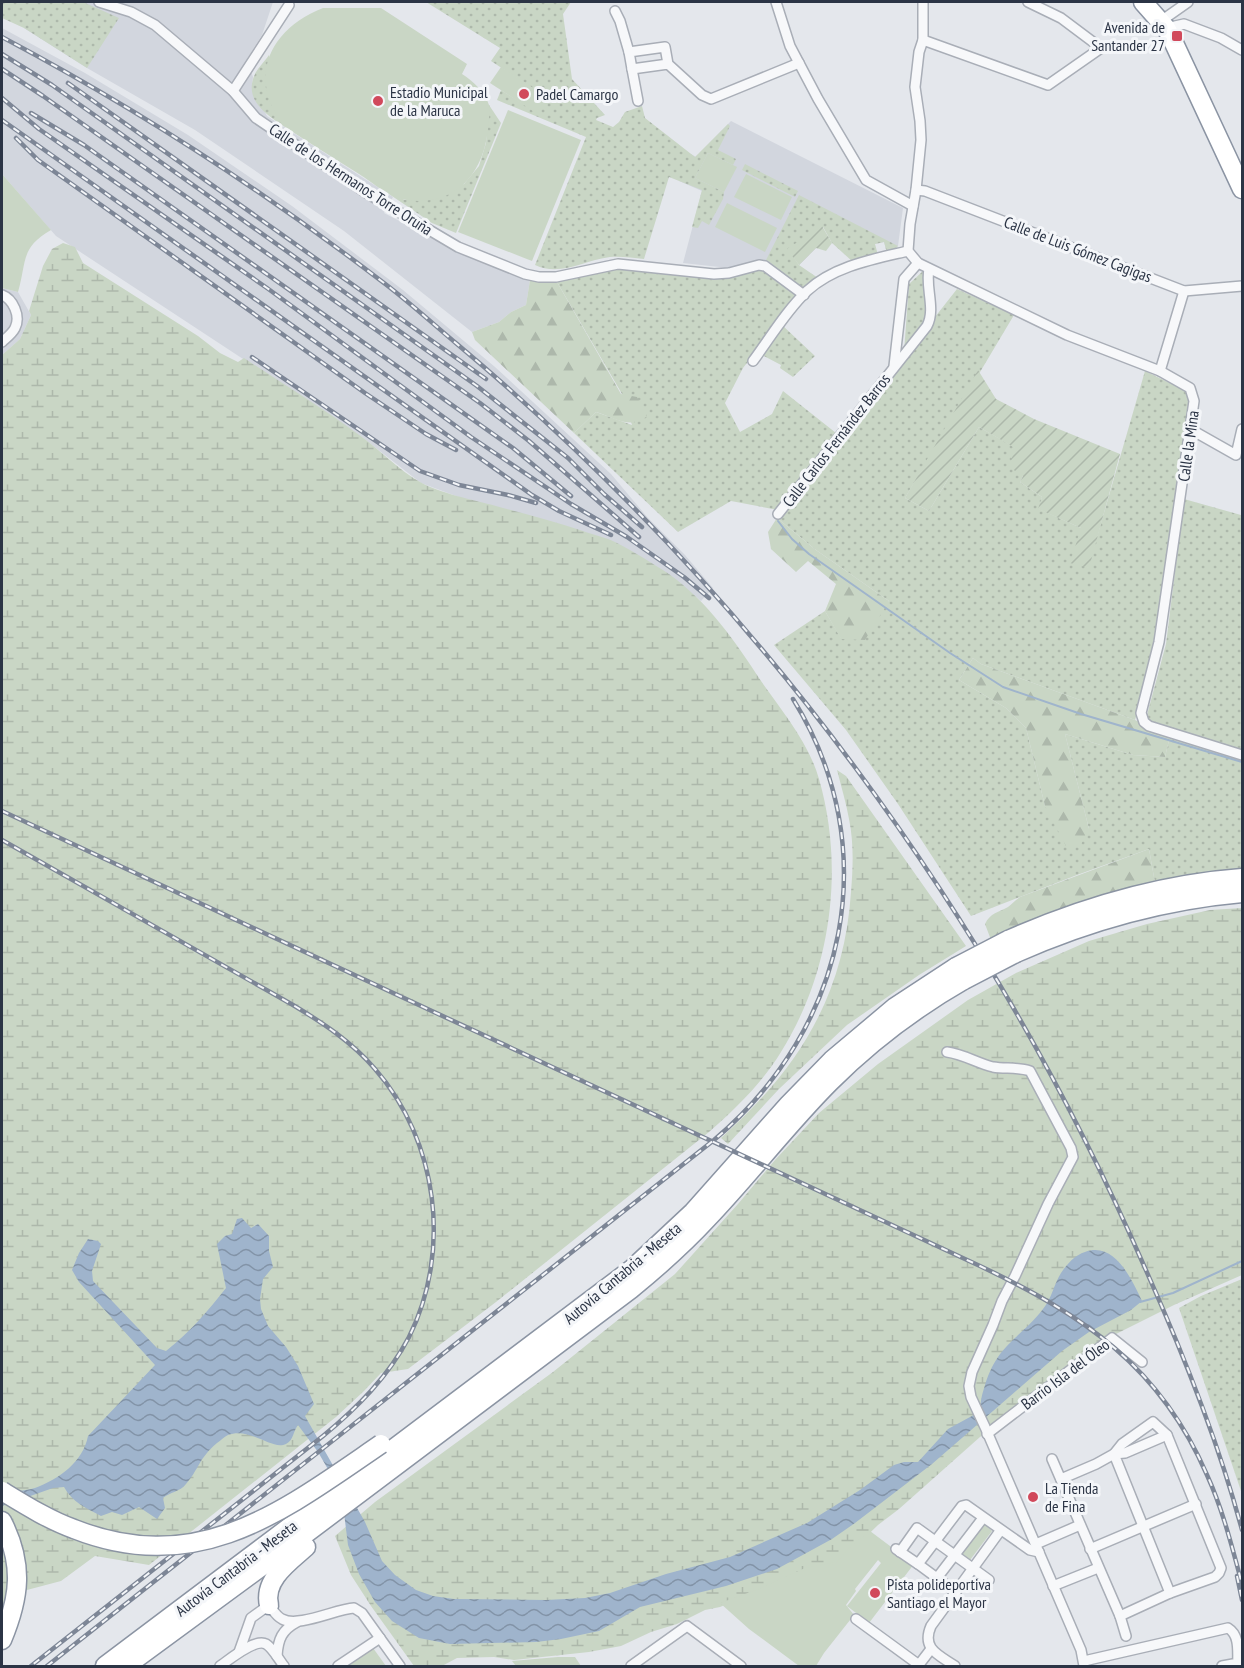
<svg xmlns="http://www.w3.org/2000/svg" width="1244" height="1668" font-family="'PT Sans Narrow',sans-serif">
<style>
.built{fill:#d2d6de}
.grass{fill:url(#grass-dots)}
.forest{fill:url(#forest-firs)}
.wetland{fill:url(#wetland-marsh)}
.park{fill:#c9d6c5}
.garden{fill:url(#garden-furrows)}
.water{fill:url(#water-waves)}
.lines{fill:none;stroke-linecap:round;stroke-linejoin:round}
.stream{stroke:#9fb4cc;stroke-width:2}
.street-casing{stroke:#a9aeb7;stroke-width:12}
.highway-casing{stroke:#8b94a3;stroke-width:21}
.street{stroke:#f7f8fa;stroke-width:9}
.highway{stroke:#fff;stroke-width:18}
.rail-casing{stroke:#7d8696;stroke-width:4.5}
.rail{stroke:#f4f6f9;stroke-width:2;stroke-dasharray:7;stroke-linecap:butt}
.highway-bridge-casing{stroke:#8b94a3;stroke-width:21;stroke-linecap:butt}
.highway-bridge{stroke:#fff;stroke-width:18}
.poi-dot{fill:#d1495b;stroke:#f4f6f9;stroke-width:2}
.labels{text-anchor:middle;stroke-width:6;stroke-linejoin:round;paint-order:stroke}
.poi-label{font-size:16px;fill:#2b3445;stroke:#f4f6f9;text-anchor:start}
.street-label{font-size:16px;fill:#2b3445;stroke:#f4f6f9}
</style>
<defs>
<pattern id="grass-dots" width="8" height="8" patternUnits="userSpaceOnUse" patternTransform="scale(1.5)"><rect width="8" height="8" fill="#c9d6c5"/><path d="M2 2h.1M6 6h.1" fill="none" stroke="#adb8ab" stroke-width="1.8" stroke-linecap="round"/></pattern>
<pattern id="forest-firs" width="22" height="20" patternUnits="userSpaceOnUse" patternTransform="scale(1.5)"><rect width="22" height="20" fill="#c9d6c5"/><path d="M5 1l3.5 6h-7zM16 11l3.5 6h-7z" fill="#adb8ab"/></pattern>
<pattern id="wetland-marsh" width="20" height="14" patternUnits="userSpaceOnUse" patternTransform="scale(1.5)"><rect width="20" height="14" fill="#c9d6c5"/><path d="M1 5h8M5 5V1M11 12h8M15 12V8" fill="none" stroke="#adb8ab"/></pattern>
<pattern id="garden-furrows" width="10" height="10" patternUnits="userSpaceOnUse" patternTransform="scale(1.5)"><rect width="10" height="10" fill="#c9d6c5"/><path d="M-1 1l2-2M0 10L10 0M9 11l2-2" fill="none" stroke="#adb8ab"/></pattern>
<pattern id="water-waves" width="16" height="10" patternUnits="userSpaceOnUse" patternTransform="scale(1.5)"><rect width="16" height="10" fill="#9fb4cc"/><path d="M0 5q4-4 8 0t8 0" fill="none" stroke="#8293a7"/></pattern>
</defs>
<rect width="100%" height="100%" fill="#e4e7ec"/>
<g class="built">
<polygon points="39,2 273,2 262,35 247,59 253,77 252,86 267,116 393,197 384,213 475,260 530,280 526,305 511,312 499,322 472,332 344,231 195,130 87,68 24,28"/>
<polygon points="2,28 85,73 188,135 292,206 403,290 495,367 611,474 648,518 685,555 713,588 701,601 669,575 421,483 363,438 56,236 2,174"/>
<polygon points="731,121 903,208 898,246 887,253 884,242 875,244 839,216 767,262 746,263 738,269 683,263 702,191 679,181 691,154 696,157"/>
<polygon points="2,288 18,292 31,315 20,339 2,355"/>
</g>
<g class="grass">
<polygon points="2,2 83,2 119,18 87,68 24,28 2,18"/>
<path d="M 426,2 L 571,2 L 563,14 L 572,79 L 605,115 L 597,118 L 596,120 L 613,127 L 619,122 L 625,112 L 642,106 L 645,118 L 695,157 L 728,124 L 730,126 L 718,150 L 736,159 L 733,165 L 708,153 L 695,178 L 724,192 L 723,199 L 709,225 L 702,221 L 698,228 L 692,227 L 702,190 L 669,177 L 644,259 C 633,258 621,256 610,257 C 585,260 560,277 535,265 L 586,137 L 497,100 L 501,90 L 536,112 L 546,97 L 491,61 L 500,48 Z"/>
<path d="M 269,55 L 285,127 C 268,116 246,102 253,79 C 255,71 264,62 269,55 Z"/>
<polygon points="489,105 501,123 456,233 432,223 386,192 405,200 464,184 479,166 486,143"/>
<polygon points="745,164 798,191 795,197 742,170"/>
<polygon points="799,195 898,246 893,251 887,253 884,242 875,244 878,255 853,262 832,243 823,227 788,249 799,265 818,278 803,290 768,261 765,262"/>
<polygon points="617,268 720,277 764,268 799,294 798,297 743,368 725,403 740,432 772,414 783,391 836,433 778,510 731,501 678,532 574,433 596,412 632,425 622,394 557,282"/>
<polygon points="923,271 927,320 904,352 909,284"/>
<polygon points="957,289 1014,315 905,498 929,511 979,427 1016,448 1023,476 1020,482 1042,497 1039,509 1081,528 1088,568 1145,371 1184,390 1189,397 1153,656 1135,720 981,664 973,658 959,680 1006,708 1026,728 1045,806 1089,829 1065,734 1133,755 1165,757 1170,736 1242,759 1242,871 1155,883 1149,849 1077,875 971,916 898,804 846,730 774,645 825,611 841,638 889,601 816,550 777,518"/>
<polygon points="782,325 815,356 793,377 780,368 781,365 760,354"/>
<polygon points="1184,499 1241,515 1242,509 1242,750 1153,722 1148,719 1147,715 1166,644"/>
<polygon points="1242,1279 1242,1494 1179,1308 1201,1296"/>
</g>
<g class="forest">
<path d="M 530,280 L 557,282 L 621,394 L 637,397 L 647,416 C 631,430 615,418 596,412 L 574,433 L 475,340 L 472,332 L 499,322 L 511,312 L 526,305 Z"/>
<polygon points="777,518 816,550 889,601 865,640 841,639 825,611 836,584 808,561 796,572 771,549 768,532"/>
<polygon points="973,658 981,664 1135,720 1170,736 1165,757 1133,755 1065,734 1089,829 1081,844 1066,846 1045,806 1026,728 1006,708 959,680"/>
<path d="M 1149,849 L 1155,883 C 1096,896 1047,916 991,940 L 985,924 C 990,913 999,912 1008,907 C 1012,904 1016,900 1020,897 Z"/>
</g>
<g class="wetland">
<path d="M 63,243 L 75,247 L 83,263 L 198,336 L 220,353 L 238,362 L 244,358 C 283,384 324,409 362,437 C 381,451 399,470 420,482 C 439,493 474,500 496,506 C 525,514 554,521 583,531 C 594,535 605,537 615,542 C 633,551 652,563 669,574 C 709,603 735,641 761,681 C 782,711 809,743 819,779 C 845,869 831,972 781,1052 C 762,1083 736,1108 709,1132 L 496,1302 L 408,1369 L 381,1373 L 364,1391 L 336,1417 L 149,1565 L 95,1556 L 61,1581 L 8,1595 L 2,1617 L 2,355 L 20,339 L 31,315 L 29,311 L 43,266 L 52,249 Z"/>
<path d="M 837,770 L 846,776 L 966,946 L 919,975 L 847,1025 L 779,1089 L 728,1144 L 721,1138 C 798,1069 844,997 851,892 C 853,868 854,843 849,819 C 846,802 841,786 837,770 Z"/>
<polygon points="1242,908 1242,1275 1174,1305 1100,1342 980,1437 899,1509 878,1525 839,1563 759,1591 720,1607 705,1610 677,1624 651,1632 621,1646 589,1652 514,1660 494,1657 457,1658 442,1666 414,1666 371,1606 351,1575 335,1536 375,1502 553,1372 675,1274 738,1204 775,1160 819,1113 878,1064 968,1000 1016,973 1089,941 1147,924 1210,910"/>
</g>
<g class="park">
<path d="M 323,8 L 381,8 L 467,64 L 462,74 C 473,81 485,92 489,105 C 491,111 488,121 488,128 C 484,173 456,207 407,200 C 390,198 373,183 359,174 C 334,158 309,143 285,127 C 246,79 269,29 323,8 Z"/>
<polygon points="501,67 547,97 536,113 490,83"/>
<polygon points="508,110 581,140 532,261 458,232"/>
<polygon points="708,153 737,167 724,192 695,178"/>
<path d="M 2,174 L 51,230 C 20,248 27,261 18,292 L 2,288 Z"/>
<polygon points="746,174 792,197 781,220 734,197"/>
<polygon points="727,203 777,228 765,252 715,227"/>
<polygon points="984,1524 992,1531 970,1560 962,1554"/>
<polygon points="870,1531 914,1564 869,1623 847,1606 881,1563 878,1560 855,1589 856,1591 846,1605 854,1615 824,1653 816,1666 799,1666 749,1629 720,1603 756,1590 805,1568 837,1562 852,1545"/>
<polygon points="373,1648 386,1666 346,1666"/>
<polygon points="558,1657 575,1657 581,1666 516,1666 512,1661"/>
</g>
<g class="garden">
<polygon points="822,226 832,243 826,251 816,248 799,265 787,249"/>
<polygon points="978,370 996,399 1034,419 1120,454 1089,568 1070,563 1081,528 1038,509 1042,497 1020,482 1023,476 1009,467 1015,448 979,427 929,511 905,498"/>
</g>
<path class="water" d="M 242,1218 L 251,1228 L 258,1224 L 269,1236 L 269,1251 L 273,1267 L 263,1279 L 260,1299 L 261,1309 L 268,1326 L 286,1347 L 298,1366 L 314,1404 L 305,1416 L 365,1522 L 382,1561 L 395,1575 L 416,1590 L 433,1596 L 454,1599 L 546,1600 L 585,1598 L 610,1593 L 666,1574 L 730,1557 L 807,1523 L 860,1490 L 894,1465 L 904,1462 L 918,1462 L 948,1429 L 981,1411 C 980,1401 982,1395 985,1385 C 998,1343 1019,1340 1043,1309 C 1052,1298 1054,1284 1061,1273 C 1067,1264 1075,1255 1085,1252 C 1115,1241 1132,1280 1142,1301 L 1131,1310 L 1089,1332 L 1062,1351 L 932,1464 L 855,1523 L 832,1539 L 777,1569 L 726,1586 L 640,1607 L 599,1631 L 561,1639 L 536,1642 L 450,1644 L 419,1638 L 392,1621 L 375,1602 L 359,1574 L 348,1545 L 344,1513 L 329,1471 L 318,1452 L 298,1425 C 293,1431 294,1440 286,1444 C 272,1451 251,1427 228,1435 C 224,1437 220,1441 217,1443 C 199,1458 199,1469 186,1484 C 180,1492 170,1492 163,1498 L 165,1508 L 157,1519 L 139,1507 L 122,1515 L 112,1512 L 101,1516 C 86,1508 72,1502 64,1487 L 53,1488 L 2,1506 L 2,1494 C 12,1491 25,1491 35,1488 C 59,1479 83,1462 88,1436 L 155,1365 L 79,1282 L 72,1270 L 79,1253 L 88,1239 L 98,1241 L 101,1244 L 92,1271 L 93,1281 L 157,1348 L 166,1351 C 189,1333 208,1311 226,1288 L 217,1244 L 225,1236 L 232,1234 L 237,1219 Z"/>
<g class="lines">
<g class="stream">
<polyline points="778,521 792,539 809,554 950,653 1003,687 1081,714 1242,762"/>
<polyline points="1140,1302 1173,1293 1242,1261"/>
</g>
<g class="street-casing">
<g id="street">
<polyline points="99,2 131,12 155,25 233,91 256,118 365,192 458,247 525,274 539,277 556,277 618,264 714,274 729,273 759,265 765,266 804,295"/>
<polyline points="776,2 790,46 818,99 866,180 913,206"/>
<polyline points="923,2 923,40 919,52 915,87 920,121 921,140 916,190 910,224 908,251 918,263 1067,335 1160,371 1190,388 1194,401 1159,642 1141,713 1144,722 1149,726 1242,755"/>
<polyline points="615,11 620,21 629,52"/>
<polyline points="1161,21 1188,2"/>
<polyline points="1166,28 1184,24 1221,38 1242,50"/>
<polyline points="923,40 1048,85 1101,48 1061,18 1028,2"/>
<polyline points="668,64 632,69 629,52 665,47 668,64 702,95 711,99 799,63"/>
<polyline points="632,69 638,101"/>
<polyline points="233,91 289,5"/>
<polyline points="916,190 925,191 1184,291 1242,286"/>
<path d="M 2,295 C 13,299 21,316 15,328 C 12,334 6,338 2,342"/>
<path d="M 753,361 C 770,338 786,311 807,291 C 834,266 874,259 908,251"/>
<polyline points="894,366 904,279 918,263"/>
<polyline points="1160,371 1184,291"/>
<polyline points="1190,429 1236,455 1242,429"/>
<path d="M 778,514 L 927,326 C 936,309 925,287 929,269"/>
<path d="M 947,1052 C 963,1054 977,1063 993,1067 C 1005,1069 1018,1067 1030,1071 L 1071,1148 L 1073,1157 L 1048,1204 L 1015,1276 L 1002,1301 L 993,1325 L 972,1372 L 969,1386 L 971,1397 L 985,1427 L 1081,1650 L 1084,1666"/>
<polyline points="987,1434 1112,1338 1142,1362"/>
<polyline points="1167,1435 1125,1453 1114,1454 1170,1593"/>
<polyline points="1052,1459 1120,1616 1126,1636"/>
<polyline points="1061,1479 1096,1464 1114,1454 1122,1444 1153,1422 1167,1435 1221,1568 1219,1573 1215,1577 1170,1593 1120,1616"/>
<polyline points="1036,1544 1080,1525"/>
<polyline points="896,1549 918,1564"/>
<polyline points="1090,1549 1196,1504"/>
<polyline points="900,1552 917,1528 989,1580"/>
<polyline points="937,1578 983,1518"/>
<polyline points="1053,1586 1098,1568"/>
<polyline points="956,1592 918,1564 962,1506 966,1505 1030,1550 1039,1552"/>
<polyline points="856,1619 919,1665"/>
<path d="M 239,1652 L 251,1618 L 269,1605 C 273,1610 276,1616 282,1619 C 298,1628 336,1609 354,1608 L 362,1613 L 400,1666"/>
<path d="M 277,1656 C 278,1639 282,1630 297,1622"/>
<path d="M 1084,1661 L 1228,1628 C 1241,1636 1237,1654 1238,1666"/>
<path d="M 220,1666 C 229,1660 255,1638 266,1644 C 273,1648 279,1660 284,1666"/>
<polyline points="338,1666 380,1638"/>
<polyline points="631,1666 687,1626 741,1666"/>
<polyline points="918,1666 931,1649"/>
<path d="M 955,1666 C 939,1655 921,1649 931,1626 L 1000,1531"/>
<polyline points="1222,1666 1233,1664"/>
</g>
</g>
<g class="highway-casing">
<g id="highway">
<polyline points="1143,2 1166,28 1173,41 1242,189"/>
<path d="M 1008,940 C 1083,907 1161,884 1242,878"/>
<path d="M 1016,953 C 1088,921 1163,900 1242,893"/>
<path d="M 2,1521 C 24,1564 20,1597 2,1640"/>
<path d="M 269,1605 C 263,1580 289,1562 306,1547"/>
<polyline points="105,1666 632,1269 693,1212 789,1104 832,1060 895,1007 956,967"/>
<path d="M 126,1666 L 288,1547 L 631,1289 C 658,1267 684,1244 708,1218 C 750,1174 787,1125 830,1082 C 870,1042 915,1008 964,980"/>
</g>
</g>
<use href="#street" class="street"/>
<use href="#highway" class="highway"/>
<g class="rail-casing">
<g id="rail">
<path d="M 2,37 C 134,107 261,189 380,280 C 407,300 432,323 457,344 C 754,593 990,913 1145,1268 C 1183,1353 1218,1440 1242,1530"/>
<polyline points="2,54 52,85 477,386 568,458 604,494 642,527"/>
<polyline points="2,69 43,96 480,403 529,441 639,537"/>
<polyline points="68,83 486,379"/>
<polyline points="2,98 39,129 267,288 471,437 571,504 627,537 684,577 709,598"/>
<polyline points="31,113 84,145 513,448 571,496"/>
<polyline points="2,120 532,495 559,511 611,535"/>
<polyline points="16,138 38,160 365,393 426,434 456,450"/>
<polyline points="252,357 420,471 459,485 508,495 536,503"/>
<path d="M 2,811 L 980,1266 C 1083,1315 1160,1366 1207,1475 C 1223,1510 1232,1547 1242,1584"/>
<path d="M 2,840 L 293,1005 C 323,1023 352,1042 375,1069 C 438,1141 452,1251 409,1337 C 388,1377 357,1408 323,1436 L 31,1666"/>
<polyline points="1237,1576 1242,1600"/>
<path d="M 47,1666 L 714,1140 C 847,1028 886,849 793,699"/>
</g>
</g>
<use href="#rail" class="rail"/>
<g class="highway-bridge-casing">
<g id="highway-bridge">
<polyline points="956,967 1008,940"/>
<polyline points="964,980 1016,953"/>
<path d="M 2,1491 C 25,1505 49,1520 74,1529 C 199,1578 283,1511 381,1444"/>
</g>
</g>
<use href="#highway-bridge" class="highway-bridge"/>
</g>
<g class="poi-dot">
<rect x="1171" y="30" width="12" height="12" rx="3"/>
<circle cx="524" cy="94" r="6"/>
<circle cx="378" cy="101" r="6"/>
<circle cx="1033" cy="1497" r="6"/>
<circle cx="875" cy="1593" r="6"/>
</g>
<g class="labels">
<g class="poi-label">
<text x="1165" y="33" text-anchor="end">Avenida de<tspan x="1165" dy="18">Santander 27</tspan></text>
<text x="390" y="98">Estadio Municipal<tspan x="390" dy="18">de la Maruca</tspan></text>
<text x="536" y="100">Padel Camargo</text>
<text x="1045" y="1494">La Tienda<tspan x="1045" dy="18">de Fina</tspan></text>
<text x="887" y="1590">Pista polideportiva<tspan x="887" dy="18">Santiago el Mayor</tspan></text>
</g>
<g class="street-label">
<text transform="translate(351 179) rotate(33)" y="6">Calle de los Hermanos Torre Oruña</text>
<text transform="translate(1078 249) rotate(21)" y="6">Calle de Luis Gómez Cagigas</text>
<text transform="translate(836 440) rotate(-52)" y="6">Calle Carlos Fernández Barros</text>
<text transform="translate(1188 446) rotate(-82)" y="6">Calle la Mina</text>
<text transform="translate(622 1273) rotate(-40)" y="6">Autovía Cantabria - Meseta</text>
<text transform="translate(1065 1374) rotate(-37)" y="6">Barrio Isla del Óleo</text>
<text transform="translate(236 1568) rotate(-37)" y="6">Autovía Cantabria - Meseta</text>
</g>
</g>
<rect width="1244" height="1668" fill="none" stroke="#2b3445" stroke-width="6"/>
</svg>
